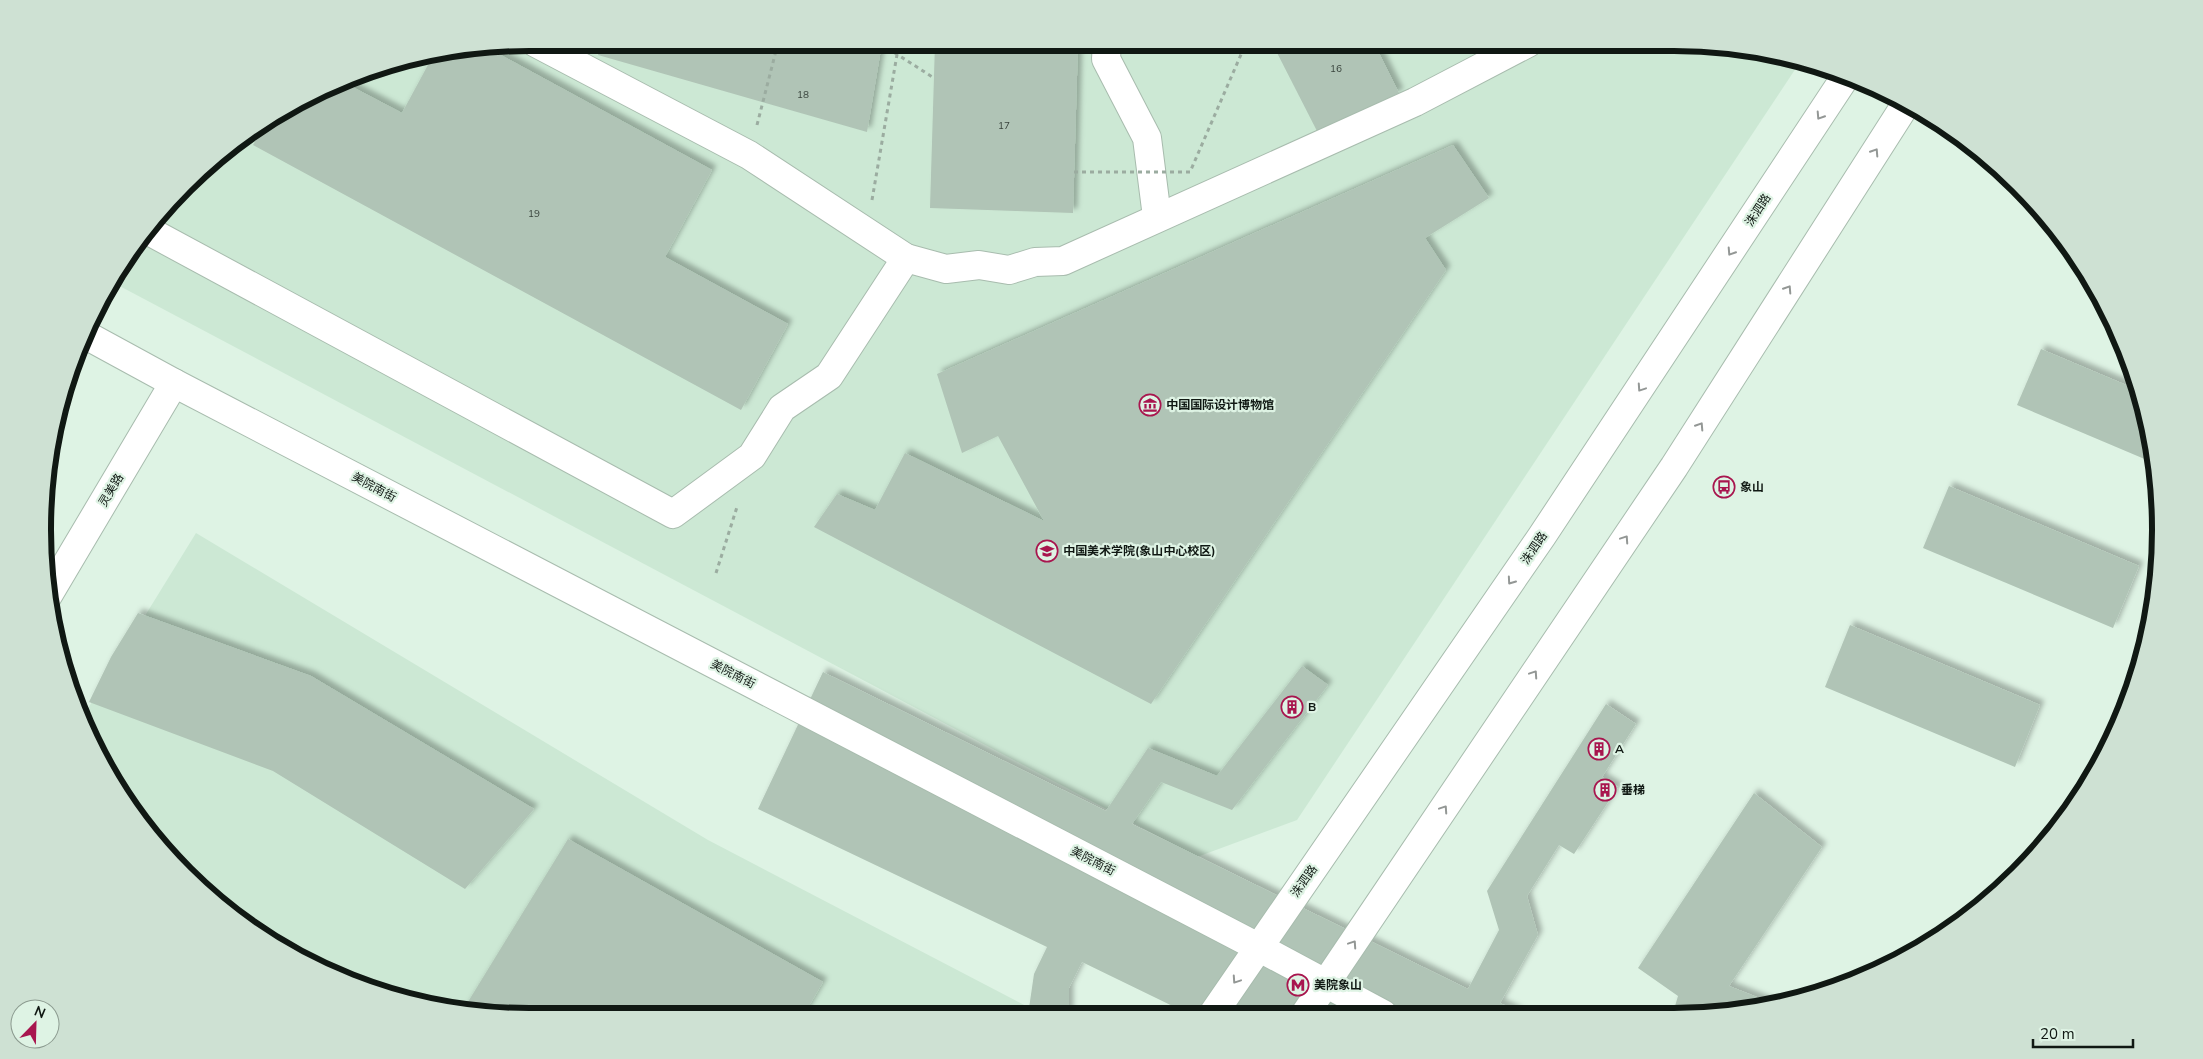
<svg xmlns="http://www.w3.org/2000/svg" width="2203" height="1059" font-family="'Nunito Sans','Noto Sans SC',sans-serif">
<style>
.built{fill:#cce8d4}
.building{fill:#b0c4b6;filter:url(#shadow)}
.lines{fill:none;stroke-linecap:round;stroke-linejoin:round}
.minor-casing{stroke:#a8bcae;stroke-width:30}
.tertiary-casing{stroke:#a8bcae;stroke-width:30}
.primary-casing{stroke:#a8bcae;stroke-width:30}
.path{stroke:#9baca0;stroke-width:3;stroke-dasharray:4 4;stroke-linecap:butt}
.minor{stroke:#fff;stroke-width:28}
.tertiary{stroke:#fff;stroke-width:28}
.primary{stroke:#fff;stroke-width:28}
.path-bridge{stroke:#9baca0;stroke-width:3;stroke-dasharray:4 4;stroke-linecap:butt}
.oneway{stroke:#939795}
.labels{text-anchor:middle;stroke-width:4.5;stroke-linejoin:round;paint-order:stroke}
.number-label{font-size:10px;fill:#38433c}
.street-label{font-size:12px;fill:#101813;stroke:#def3e4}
.poi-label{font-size:12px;font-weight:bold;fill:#101813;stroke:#def3e4;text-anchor:start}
.rim{fill:none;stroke:#101813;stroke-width:6}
</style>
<defs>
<filter id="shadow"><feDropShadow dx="4.5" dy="-4.5" stdDeviation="2.5" flood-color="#0004"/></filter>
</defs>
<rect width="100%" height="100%" fill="#def3e4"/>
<g class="built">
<polygon points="530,43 1674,43 1769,52 1800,62 1297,820 1197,857 112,282 124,259 164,208 233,143 286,108 373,68 435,52"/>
<polygon points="196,533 708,840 1028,1007 1024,1015 529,1016 434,1007 343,979 259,934 185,874 143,826 93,745 82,718"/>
</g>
<g class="building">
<polygon points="602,43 882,43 867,132 598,55"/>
<polygon points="935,43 1078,43 1073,213 930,208"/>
<polygon points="1272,43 1374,43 1399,93 1318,133"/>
<polygon points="1413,43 1446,43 1418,54"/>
<polygon points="486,47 712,170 665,257 788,324 741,410 253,145 267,121 286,108 343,82 402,113 435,52"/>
<polygon points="1453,145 1489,198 1425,238 1446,270 1151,704 814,527 837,494 875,510 905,453 1044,521 998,436 962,453 937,374"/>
<polygon points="2041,349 2138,390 2151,435 2154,463 2017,405"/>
<polygon points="1949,486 2139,566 2113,628 1923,548"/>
<polygon points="138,613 311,676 534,809 465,889 273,771 89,702 111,657"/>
<polygon points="1850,625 2040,705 2015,767 1825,687"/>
<polygon points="1302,666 1328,685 1232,810 1161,782 1132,824 1468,989 1499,930 1487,891 1606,704 1636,724 1602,777 1618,787 1574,854 1559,845 1527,896 1538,935 1500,1003 1521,1013 1189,1014 1082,962 1069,988 1069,1015 1028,1015 1034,974 1047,947 758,809 823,672 1106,811 1148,748 1217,776"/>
<polygon points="1754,793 1822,847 1729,986 1772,1003 1737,1012 1673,1013 1678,996 1638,968"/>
<polygon points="568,839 823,982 803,1016 529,1016 463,1010"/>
</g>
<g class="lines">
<g class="minor-casing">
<g id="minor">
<polyline points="536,43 749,155 906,258"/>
<polyline points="1107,43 1106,59 1147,138 1157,217"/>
<polyline points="147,230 673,514 752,456 782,408 829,376 906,258 946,269 979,265 1009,270 1035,262 1063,261 1415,102 1528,43"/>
</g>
</g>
<g class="tertiary-casing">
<g id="tertiary">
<polyline points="84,334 174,383 1258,947 1383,1014"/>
<polyline points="47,597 174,383"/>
</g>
</g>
<g class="primary-casing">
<g id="primary">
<polyline points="1213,1014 1542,536 1846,76"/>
<polyline points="1305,1014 1674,467 1906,104"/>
</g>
</g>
<g class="path">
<polyline points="757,125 778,43"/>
<polyline points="872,200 899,43"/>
<polyline points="716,573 737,507"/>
</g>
<use href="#minor" class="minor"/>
<use href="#tertiary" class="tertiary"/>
<use href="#primary" class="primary"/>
<g class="path-bridge">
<polyline points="881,44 934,78"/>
<polyline points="1074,172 1190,172 1246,43"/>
</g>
</g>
<defs><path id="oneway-chevron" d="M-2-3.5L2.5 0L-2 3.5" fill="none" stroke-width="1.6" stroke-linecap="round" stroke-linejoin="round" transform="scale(1.25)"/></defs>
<g class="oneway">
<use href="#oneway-chevron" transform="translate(1820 116) rotate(123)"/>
<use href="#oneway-chevron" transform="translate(1875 152) rotate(-57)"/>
<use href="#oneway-chevron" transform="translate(1731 252) rotate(123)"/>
<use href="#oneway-chevron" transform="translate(1788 289) rotate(-57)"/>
<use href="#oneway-chevron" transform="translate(1641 388) rotate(124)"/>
<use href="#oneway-chevron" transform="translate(1700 426) rotate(-57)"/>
<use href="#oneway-chevron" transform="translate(1625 539) rotate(-56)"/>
<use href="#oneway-chevron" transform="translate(1511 581) rotate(125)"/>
<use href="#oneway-chevron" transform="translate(1534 674) rotate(-56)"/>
<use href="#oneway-chevron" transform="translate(1444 809) rotate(-56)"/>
<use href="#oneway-chevron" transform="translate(1353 944) rotate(-56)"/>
<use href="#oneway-chevron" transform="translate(1236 980) rotate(124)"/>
</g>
<defs>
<g id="museum-ring" transform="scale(1.125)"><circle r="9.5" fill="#def3e4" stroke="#a8154e" stroke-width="1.5"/><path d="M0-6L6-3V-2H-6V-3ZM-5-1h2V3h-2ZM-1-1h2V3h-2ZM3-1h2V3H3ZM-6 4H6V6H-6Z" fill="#a8154e"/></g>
<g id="bus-ring" transform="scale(1.125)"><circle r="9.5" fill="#def3e4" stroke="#a8154e" stroke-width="1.5"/><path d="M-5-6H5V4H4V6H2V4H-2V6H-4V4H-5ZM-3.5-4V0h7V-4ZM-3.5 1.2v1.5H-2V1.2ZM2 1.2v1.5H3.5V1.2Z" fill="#a8154e"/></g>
<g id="university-ring" transform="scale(1.125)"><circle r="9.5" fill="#def3e4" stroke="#a8154e" stroke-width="1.5"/><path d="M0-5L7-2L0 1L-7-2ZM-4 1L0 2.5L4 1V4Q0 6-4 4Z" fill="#a8154e"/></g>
<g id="building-ring" transform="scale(1.125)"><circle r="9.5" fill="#def3e4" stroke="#a8154e" stroke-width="1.5"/><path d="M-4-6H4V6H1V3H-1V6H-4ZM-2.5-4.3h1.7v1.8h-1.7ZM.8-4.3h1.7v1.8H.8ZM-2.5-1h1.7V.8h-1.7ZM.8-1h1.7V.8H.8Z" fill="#a8154e"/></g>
<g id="metro-ring" transform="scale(1.125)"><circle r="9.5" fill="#def3e4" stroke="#a8154e" stroke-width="1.5"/><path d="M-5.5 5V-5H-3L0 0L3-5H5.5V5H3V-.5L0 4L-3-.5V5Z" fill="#a8154e"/></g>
</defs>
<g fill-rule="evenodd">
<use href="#museum-ring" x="1150" y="405"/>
<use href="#bus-ring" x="1724" y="487"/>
<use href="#university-ring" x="1047" y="551"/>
<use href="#building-ring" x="1292" y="707"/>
<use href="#building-ring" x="1599" y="749"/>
<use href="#building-ring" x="1605" y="790"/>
<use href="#metro-ring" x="1298" y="985"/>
</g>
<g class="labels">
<g class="number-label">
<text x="1336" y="72">16</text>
<text x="803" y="98">18</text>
<text x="1004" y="129">17</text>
<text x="534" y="217">19</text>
</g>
<g class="street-label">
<text transform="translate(1758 210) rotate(-57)" y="4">洙泗路</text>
<text transform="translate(374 487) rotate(28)" y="4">美院南街</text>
<text transform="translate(111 490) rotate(-59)" y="4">灵美路</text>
<text transform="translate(1534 548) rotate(-56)" y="4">洙泗路</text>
<text transform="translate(733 674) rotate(27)" y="4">美院南街</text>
<text transform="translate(1093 861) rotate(27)" y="4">美院南街</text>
<text transform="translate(1304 881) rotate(-55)" y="4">洙泗路</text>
</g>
<g class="poi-label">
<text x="1166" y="409">中国国际设计博物馆</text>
<text x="1740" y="491">象山</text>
<text x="1063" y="555">中国美术学院(象山中心校区)</text>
<text x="1308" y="711">B</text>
<text x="1615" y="753">A</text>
<text x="1621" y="794">垂梯</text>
<text x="1314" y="989">美院象山</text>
</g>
</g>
<path d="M0 0H2203V1059H0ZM529 51H1674A478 478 0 0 1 2152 529V530A478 478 0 0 1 1674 1008H529A478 478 0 0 1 51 530V529A478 478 0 0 1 529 51Z" fill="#cee1d3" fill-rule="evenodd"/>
<path class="rim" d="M529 51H1674A478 478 0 0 1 2152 529V530A478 478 0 0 1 1674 1008H529A478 478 0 0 1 51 530V529A478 478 0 0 1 529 51Z"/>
<g transform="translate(35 1024) rotate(23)"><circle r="24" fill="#def3e4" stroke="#8c9b90"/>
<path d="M0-4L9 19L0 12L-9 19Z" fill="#a8154e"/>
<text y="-8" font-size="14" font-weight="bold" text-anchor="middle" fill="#101813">N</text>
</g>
<path d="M2033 1039v8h100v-8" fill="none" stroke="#101813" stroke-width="2.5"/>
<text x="2040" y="1039" font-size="15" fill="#101813" stroke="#def3e4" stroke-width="4" paint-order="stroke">20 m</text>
</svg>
